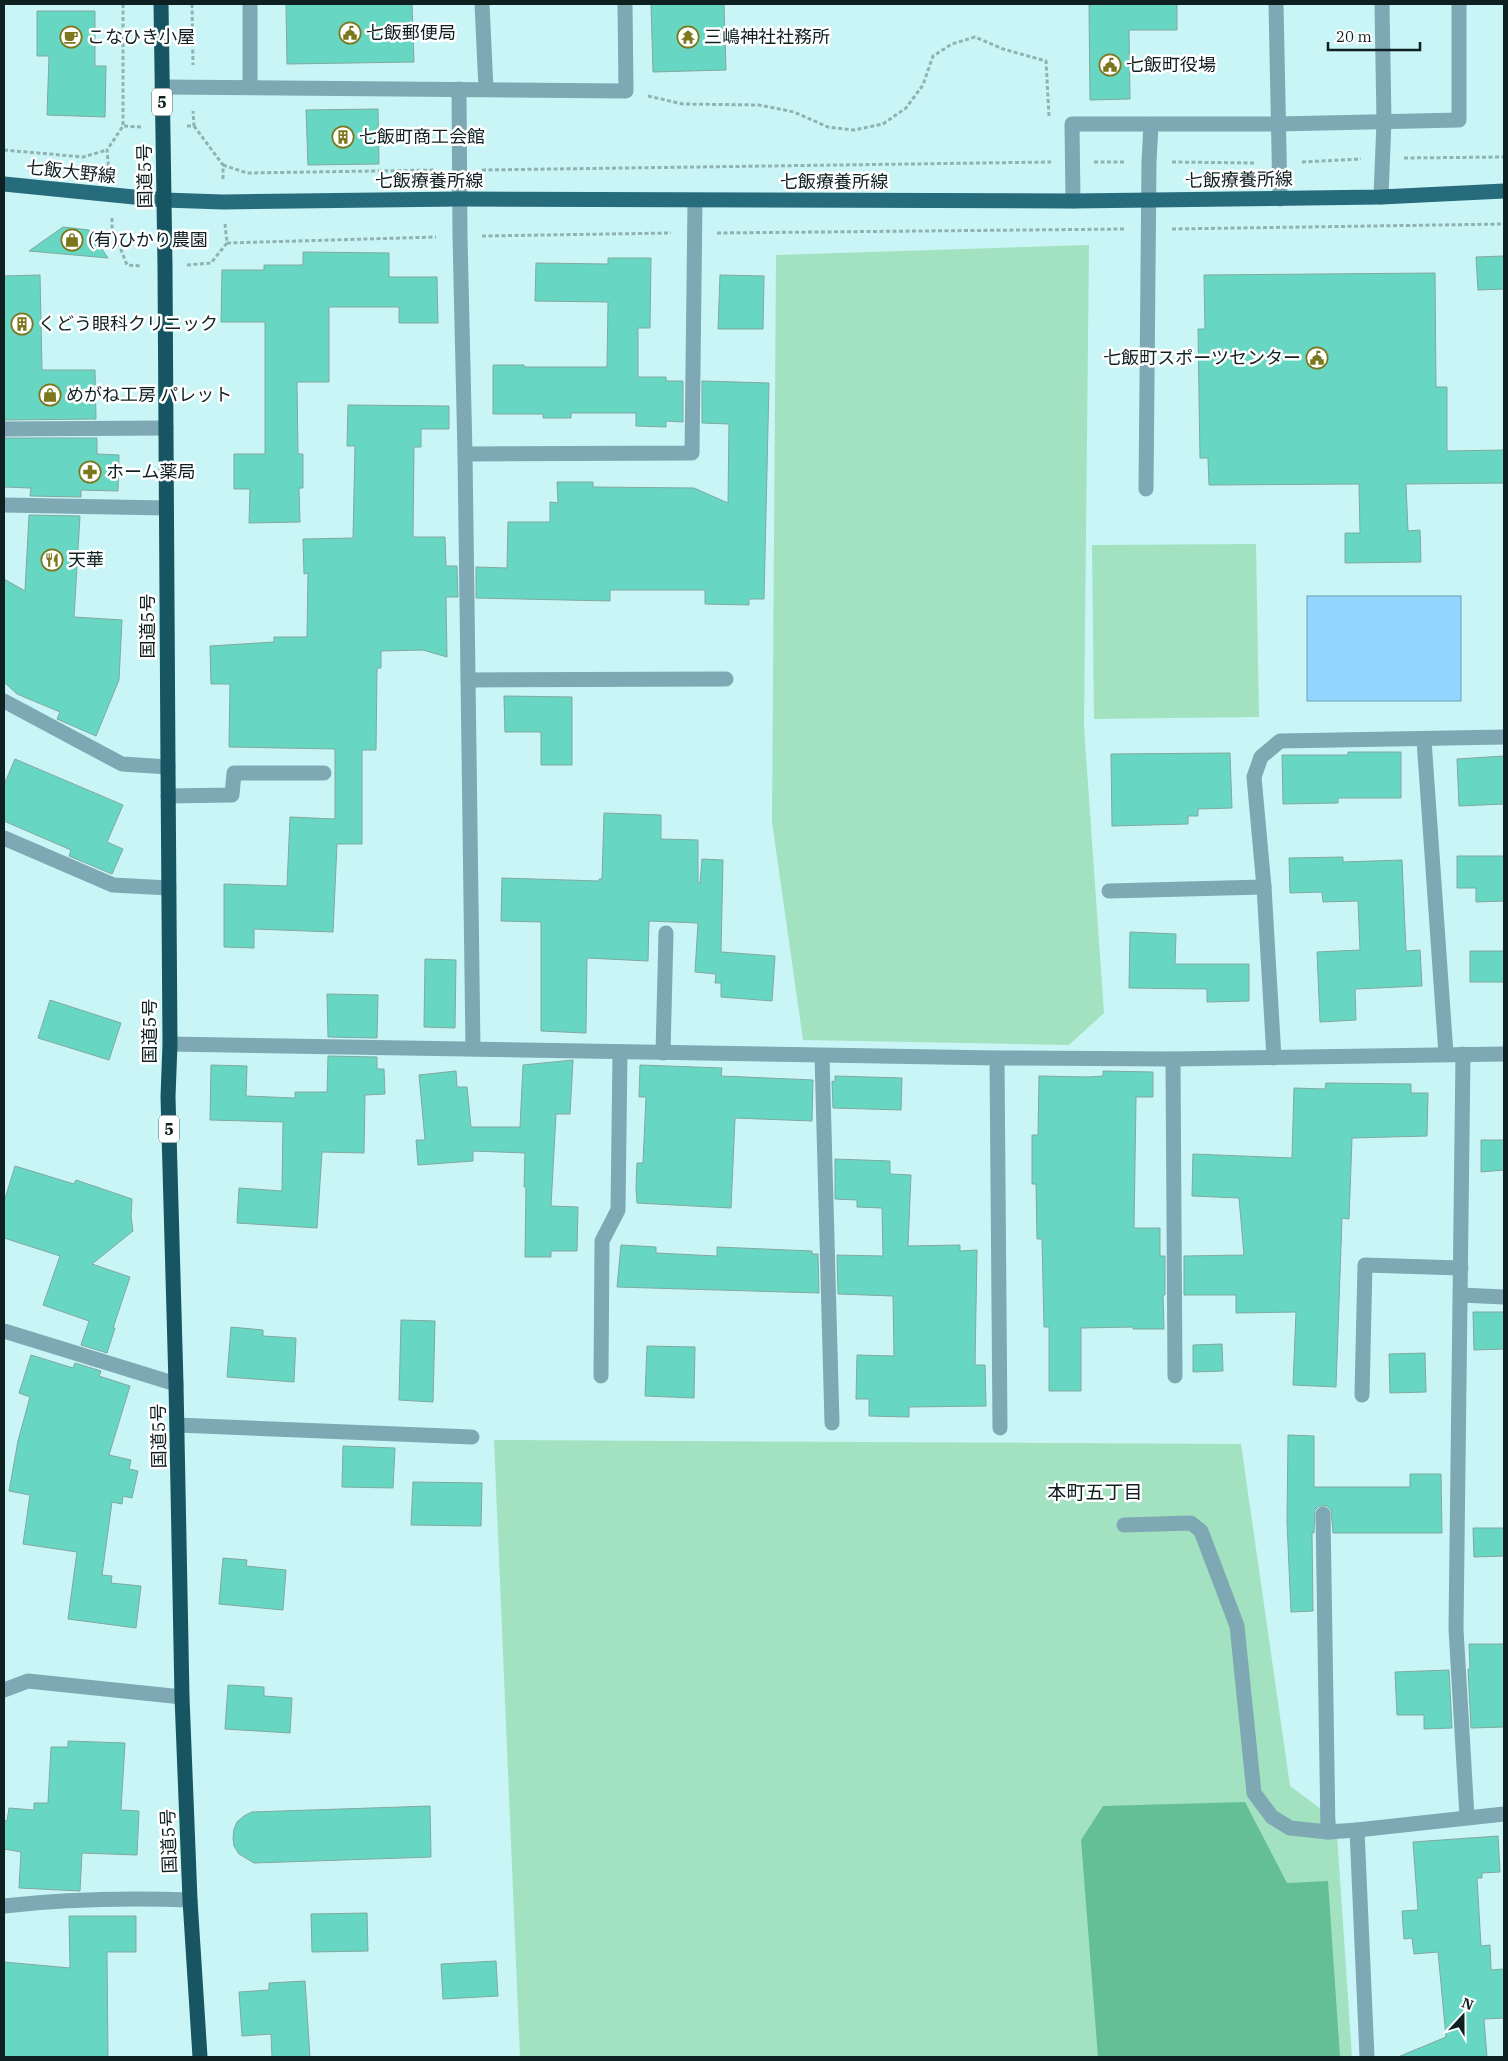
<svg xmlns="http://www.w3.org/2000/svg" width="1508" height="2061" font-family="'IBM Plex Serif','Noto Sans JP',serif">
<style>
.green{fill:#a2e2c1}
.forest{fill:#65bf94}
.water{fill:#93d5fc;stroke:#6b9fba}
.building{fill:#67d7c3;stroke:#81a89f}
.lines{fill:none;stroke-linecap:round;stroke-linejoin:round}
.path{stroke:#8fb2b3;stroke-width:3;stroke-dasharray:4 2.5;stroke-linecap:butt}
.minor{stroke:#7ea8b4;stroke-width:15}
.major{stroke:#266c7d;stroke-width:15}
.highway{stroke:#175563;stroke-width:15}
.labels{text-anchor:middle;stroke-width:5;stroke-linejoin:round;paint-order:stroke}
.shield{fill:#fff;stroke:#576363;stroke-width:1}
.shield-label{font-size:16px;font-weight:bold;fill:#0f2020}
.poi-label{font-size:18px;fill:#0f2020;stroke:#fff;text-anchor:start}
.street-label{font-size:18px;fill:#0f2020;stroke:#fff}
.neighbourhood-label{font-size:19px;fill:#0f2020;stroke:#fff}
</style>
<rect width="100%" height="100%" fill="#caf5f6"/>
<g class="green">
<polygon points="1089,245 1084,727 1104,1013 1069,1045 803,1040 772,822 776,255"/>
<polygon points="1256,544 1259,717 1094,719 1092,545"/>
<polygon points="494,1440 1241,1444 1290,1786 1336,1820 1352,2057 520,2057"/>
</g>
<polygon class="forest" points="1245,1802 1287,1883 1328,1881 1340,2057 1098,2057 1081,1840 1103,1806"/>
<rect class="water" x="1307" y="596" width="154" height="105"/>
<g class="building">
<polygon points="286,4 412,4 414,62 287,64"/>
<polygon points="651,4 724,4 726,70 653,72"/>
<polygon points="1089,4 1177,4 1177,30 1129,30 1130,99 1090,100"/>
<polygon points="37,11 95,11 95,66 106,66 105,117 47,115 49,56 37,56"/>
<polygon points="378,109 379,164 308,165 306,110"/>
<polygon points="63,227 89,230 108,258 29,251"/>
<polygon points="303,252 389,253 389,277 437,277 438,323 399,323 399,307 329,307 329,382 297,382 298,454 303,454 303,488 299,488 300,522 249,523 250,489 234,489 234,454 265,454 265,322 221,322 222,270 264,270 264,265 303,265"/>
<polygon points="1504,256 1504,289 1478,290 1476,257"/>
<polygon points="608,258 651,258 650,328 638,328 638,377 666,377 666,381 683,381 683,422 666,421 666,427 636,426 636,413 571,413 571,418 543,418 543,414 493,414 493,365 524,365 524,367 607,367 608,302 535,301 536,263 608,264"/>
<polygon points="1435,273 1436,387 1447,387 1447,451 1504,450 1504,483 1406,484 1408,531 1420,530 1421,562 1345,563 1345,533 1360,533 1359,484 1209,485 1208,458 1200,458 1198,329 1205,329 1204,275"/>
<polygon points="40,275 42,370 95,370 96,419 4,420 4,276"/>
<polygon points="720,275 764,276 763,329 718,329"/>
<polygon points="702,381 769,383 764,599 749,599 749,605 705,604 705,590 610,590 610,601 476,598 476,567 507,568 508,522 550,522 550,502 558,503 557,482 593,482 593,487 694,488 728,503 729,424 702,423"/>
<polygon points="348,405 449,406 449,429 421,429 421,447 414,447 413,537 445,537 446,566 457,566 458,597 446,597 447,657 423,650 381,651 381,668 377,668 376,750 362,750 362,844 337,844 333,932 254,929 254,948 224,947 224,884 287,886 290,817 335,819 335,749 229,747 230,684 211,684 210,646 274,642 274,637 307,637 308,573 304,574 303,539 353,538 355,446 347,446"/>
<polygon points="4,438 97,438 97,454 119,455 118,491 81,490 81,497 30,496 31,488 4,487"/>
<polygon points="29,515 80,516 74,617 122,620 119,680 96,736 57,719 60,712 17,694 4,682 4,579 25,591"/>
<polygon points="504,696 572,697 572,765 541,765 541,732 505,732"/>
<polygon points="1348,752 1401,752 1401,798 1338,798 1338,803 1283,804 1282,755 1348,755"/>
<polygon points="1230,753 1232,808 1198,809 1198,816 1188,816 1188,824 1112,826 1111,754"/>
<polygon points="1504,756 1504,804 1459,806 1457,759"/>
<polygon points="15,759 123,805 107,842 123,849 112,874 69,856 71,850 4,821 4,785"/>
<polygon points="604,813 661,815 661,839 698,840 698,883 700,883 702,859 723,860 721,952 775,956 772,1001 721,997 721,983 715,983 716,974 695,972 698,923 649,921 648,961 587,958 586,1033 541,1031 541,922 501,921 502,878 599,881 599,879 602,879"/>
<polygon points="1457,856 1504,856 1504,901 1476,902 1476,888 1457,888"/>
<polygon points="1343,857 1343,862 1402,860 1406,951 1420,950 1422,986 1355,989 1356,1020 1320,1022 1317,952 1360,950 1358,901 1323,902 1322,892 1290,893 1289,858"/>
<polygon points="1130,932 1176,934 1175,964 1249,964 1249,1001 1207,1002 1207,989 1129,988"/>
<rect x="1470" y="951" width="34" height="31"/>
<polygon points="425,959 456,960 455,1028 424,1027"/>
<polygon points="327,994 378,995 377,1038 328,1037"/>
<polygon points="50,1000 121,1023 109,1060 38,1038"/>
<polygon points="328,1056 377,1057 377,1069 384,1069 385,1094 365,1095 364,1153 322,1152 317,1228 237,1223 239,1188 282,1191 283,1122 210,1120 211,1065 247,1066 246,1096 295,1098 295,1092 327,1092"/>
<polygon points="573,1060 570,1114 556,1114 551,1206 578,1207 577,1251 551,1251 551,1257 525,1257 526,1187 524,1187 525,1153 473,1151 473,1161 418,1165 416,1140 425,1140 419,1075 456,1071 457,1087 467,1087 471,1127 520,1127 523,1065"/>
<polygon points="640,1065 722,1068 721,1076 813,1080 812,1121 735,1118 731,1208 637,1203 636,1187 637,1163 643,1163 646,1097 639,1097"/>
<polygon points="1103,1071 1153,1072 1153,1097 1136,1097 1134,1228 1160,1228 1160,1256 1165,1256 1165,1295 1163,1295 1164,1329 1133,1329 1133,1327 1081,1328 1081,1391 1049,1391 1049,1327 1044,1327 1042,1239 1037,1239 1036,1184 1032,1184 1032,1135 1038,1135 1039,1076 1089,1077 1103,1076"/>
<polygon points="835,1076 902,1078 901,1110 833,1108 832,1081 835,1082"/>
<polygon points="1326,1083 1411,1084 1411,1093 1428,1093 1427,1136 1352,1138 1349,1219 1342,1218 1336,1387 1293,1385 1296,1312 1236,1313 1236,1295 1184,1295 1184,1256 1244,1255 1239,1198 1192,1196 1193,1154 1292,1158 1294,1088 1325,1089"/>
<polygon points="1481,1140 1504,1140 1504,1170 1481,1172"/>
<polygon points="835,1159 890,1161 890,1174 911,1175 908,1246 960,1245 960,1251 977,1250 975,1365 985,1365 986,1406 909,1407 909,1417 869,1416 869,1399 856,1399 857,1355 894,1356 893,1296 838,1294 837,1255 883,1256 882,1208 857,1207 857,1200 835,1199"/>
<polygon points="15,1166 74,1184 76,1180 132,1199 131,1216 133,1231 92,1264 130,1277 113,1328 115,1328 107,1353 81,1345 89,1321 43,1305 60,1256 4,1238 4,1202"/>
<polygon points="621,1245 656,1247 656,1253 717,1256 717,1247 812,1251 812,1254 818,1254 819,1293 617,1287"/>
<polygon points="1473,1312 1504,1312 1504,1349 1474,1350"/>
<polygon points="401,1320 435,1321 433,1402 399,1400"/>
<polygon points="231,1327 263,1330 263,1336 296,1338 294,1382 227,1377"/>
<polygon points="1222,1344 1223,1371 1193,1372 1193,1345"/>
<polygon points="647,1346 695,1347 694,1398 645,1396"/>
<polygon points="1425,1353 1426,1392 1390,1393 1389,1354"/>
<polygon points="31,1355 73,1368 75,1363 101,1371 99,1376 130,1386 109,1455 131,1460 129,1469 138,1471 132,1498 123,1496 122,1504 112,1502 102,1575 112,1576 111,1583 141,1586 136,1628 68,1619 77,1552 23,1544 30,1495 9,1491 18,1441 30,1397 19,1393"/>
<polygon points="1288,1435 1314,1436 1314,1487 1410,1487 1410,1474 1441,1474 1442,1533 1333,1533 1331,1510 1327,1506 1319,1506 1315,1510 1314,1533 1312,1533 1313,1611 1291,1612 1287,1522"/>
<polygon points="343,1446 395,1448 393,1488 342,1487"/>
<polygon points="413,1482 482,1483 481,1526 411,1525"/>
<polygon points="1473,1528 1504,1528 1504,1556 1474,1557"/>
<polygon points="223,1558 247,1560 246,1566 286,1570 283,1610 219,1604"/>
<polygon points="1469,1644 1504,1644 1504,1727 1471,1728 1468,1669 1470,1669"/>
<polygon points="1449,1670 1452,1728 1424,1729 1424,1715 1397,1715 1395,1672"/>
<polygon points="228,1685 264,1687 264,1696 292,1698 290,1733 225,1729"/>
<polygon points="68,1741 125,1743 121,1810 139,1811 137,1855 82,1853 80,1891 19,1888 21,1852 4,1849 4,1820 7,1821 9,1808 34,1810 34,1803 48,1803 51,1747 68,1747"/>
<polygon points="430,1806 431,1857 254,1863 239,1854 234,1846 233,1838 234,1829 237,1822 244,1816 252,1812"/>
<polygon points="1498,1836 1500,1872 1482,1873 1482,1878 1477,1878 1481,1946 1490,1945 1491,1970 1504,1969 1504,2018 1484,2019 1487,2057 1398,2057 1446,2037 1438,1952 1414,1954 1412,1938 1404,1939 1402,1911 1418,1910 1413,1842"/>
<polygon points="367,1913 368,1951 312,1952 311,1914"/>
<polygon points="69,1916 136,1916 136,1952 107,1952 108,2057 4,2057 4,1962 70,1968"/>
<polygon points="496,1961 498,1996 443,1999 441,1964"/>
<polygon points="305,1981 310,2057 272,2057 271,2034 242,2036 239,1992 269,1990 269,1983"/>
</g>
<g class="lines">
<g class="path">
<polyline points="123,4 123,126"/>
<polyline points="192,4 193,65"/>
<polyline points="648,96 683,104 759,105 794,112 828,127 854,130 883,124 906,108 923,85 933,56 952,44 975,37 1003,49 1046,61 1049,116"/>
<polyline points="187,126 194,126 193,111"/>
<polyline points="194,126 223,165 223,180"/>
<polyline points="4,150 83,157 107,150"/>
<polyline points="1404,158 1504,157"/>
<polyline points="1094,162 1126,162"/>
<polyline points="1172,162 1256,163"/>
<polyline points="1302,162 1361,159"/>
<polyline points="223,165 247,173 436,170"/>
<polyline points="482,170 1051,162"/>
<polyline points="109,172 107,150 123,126 141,127"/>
<polyline points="112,218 112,227 127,265 141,266"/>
<polyline points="1172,229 1504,224"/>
<polyline points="717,233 1126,229"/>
<polyline points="482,236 671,233"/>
<polyline points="227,243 436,237"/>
<polyline points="187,265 211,263 227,243 225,224"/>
</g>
<g class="minor">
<polyline points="250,4 250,86"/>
<polyline points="482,4 486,89"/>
<polyline points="1276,4 1280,199"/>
<polyline points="162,87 626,91 625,4"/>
<polyline points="459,89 460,236 465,454 692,453 695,201"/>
<polyline points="1381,197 1384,121 1382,4"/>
<polyline points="1073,201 1072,124 1278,124 1459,120 1459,4"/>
<polyline points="4,429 166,428"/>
<polyline points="465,454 473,1049"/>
<polyline points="1146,489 1149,162 1151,125"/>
<polyline points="4,505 166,508"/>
<polyline points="468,680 726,679"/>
<polyline points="4,701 122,764 168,767"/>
<polyline points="1424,740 1446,1054"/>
<polyline points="168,796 232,795 234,773 324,773"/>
<polyline points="4,838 113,885 169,888"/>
<polyline points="1109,891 1264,887"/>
<polyline points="170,1044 997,1058 1173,1059 1504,1054"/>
<polyline points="663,1053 666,933"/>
<polyline points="1463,1054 1456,1629 1467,1817"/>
<polyline points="822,1056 832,1423"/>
<polyline points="997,1058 1000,1428"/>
<polyline points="1274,1058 1264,887 1254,777 1261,757 1280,741 1504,737"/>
<polyline points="1173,1059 1175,1376"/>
<polyline points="1461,1295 1504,1297"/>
<polyline points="4,1331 176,1384"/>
<polyline points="601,1376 602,1241 618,1210 620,1052"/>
<polyline points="1362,1395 1365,1265 1461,1268"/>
<polyline points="177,1425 472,1437"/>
<polyline points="1323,1514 1328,1832 1357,1830"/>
<polyline points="1124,1525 1191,1523 1201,1531 1237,1626 1254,1793 1272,1817 1290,1828 1328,1832"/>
<polyline points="4,1690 28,1681 182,1697"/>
<path d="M 4,1906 C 66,1899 128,1898 190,1900"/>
<polyline points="1367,2057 1357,1830 1504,1814"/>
</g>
<polyline class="major" points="4,184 164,200 223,202 460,199 1073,201 1381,197 1504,191"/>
<polyline class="highway" points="161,4 165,266 168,767 170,1044 168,1097 176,1384 182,1697 190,1900 200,2057"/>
</g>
<defs>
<g id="civic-ring" transform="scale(1.125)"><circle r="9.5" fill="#fff" stroke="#7c771d" stroke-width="1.5"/><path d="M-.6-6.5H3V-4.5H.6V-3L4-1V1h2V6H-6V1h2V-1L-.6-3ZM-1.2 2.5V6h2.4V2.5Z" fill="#7c771d"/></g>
<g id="cafe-ring" transform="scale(1.125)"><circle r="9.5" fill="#fff" stroke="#7c771d" stroke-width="1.5"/><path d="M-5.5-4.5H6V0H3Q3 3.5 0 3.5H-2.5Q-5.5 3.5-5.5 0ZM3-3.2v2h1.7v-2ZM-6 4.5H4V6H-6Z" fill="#7c771d"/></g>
<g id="temple-ring" transform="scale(1.125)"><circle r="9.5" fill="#fff" stroke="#7c771d" stroke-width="1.5"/><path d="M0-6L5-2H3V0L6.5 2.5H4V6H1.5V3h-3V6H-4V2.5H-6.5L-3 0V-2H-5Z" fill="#7c771d"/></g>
<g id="building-ring" transform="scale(1.125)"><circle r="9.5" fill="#fff" stroke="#7c771d" stroke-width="1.5"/><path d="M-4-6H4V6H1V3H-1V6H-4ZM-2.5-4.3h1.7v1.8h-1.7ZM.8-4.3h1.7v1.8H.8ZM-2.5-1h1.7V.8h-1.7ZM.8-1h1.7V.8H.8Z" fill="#7c771d"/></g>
<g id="shop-ring" transform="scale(1.125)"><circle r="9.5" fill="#fff" stroke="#7c771d" stroke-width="1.5"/><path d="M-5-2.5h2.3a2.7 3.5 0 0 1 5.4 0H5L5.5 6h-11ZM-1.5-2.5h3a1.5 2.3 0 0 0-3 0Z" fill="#7c771d"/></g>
<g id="pharmacy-ring" transform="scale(1.125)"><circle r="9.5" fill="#fff" stroke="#7c771d" stroke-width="1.5"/><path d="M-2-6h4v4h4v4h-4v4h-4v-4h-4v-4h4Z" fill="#7c771d"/></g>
<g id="restaurant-ring" transform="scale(1.125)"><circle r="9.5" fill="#fff" stroke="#7c771d" stroke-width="1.5"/><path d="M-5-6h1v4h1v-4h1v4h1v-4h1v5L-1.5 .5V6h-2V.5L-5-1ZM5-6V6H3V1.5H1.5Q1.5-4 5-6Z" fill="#7c771d"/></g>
</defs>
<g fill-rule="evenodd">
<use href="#civic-ring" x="350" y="33"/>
<use href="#cafe-ring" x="71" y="37"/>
<use href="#temple-ring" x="688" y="37"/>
<use href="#civic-ring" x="1110" y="65"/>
<use href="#building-ring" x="343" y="137"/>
<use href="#shop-ring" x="72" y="240"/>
<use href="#building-ring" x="22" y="324"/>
<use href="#civic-ring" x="1317" y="358"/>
<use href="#shop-ring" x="50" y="395"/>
<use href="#pharmacy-ring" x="90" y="472"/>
<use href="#restaurant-ring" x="52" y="560"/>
</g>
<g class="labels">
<g class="shield">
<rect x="152" y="88.5" width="20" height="27" rx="4"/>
<rect x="159" y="1115.5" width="20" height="27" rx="4"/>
</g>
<g class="shield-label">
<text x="162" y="108">5</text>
<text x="169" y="1135">5</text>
</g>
<g class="poi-label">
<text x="366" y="39">七飯郵便局</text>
<text x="87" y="43">こなひき小屋</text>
<text x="704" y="43">三嶋神社社務所</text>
<text x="1126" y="71">七飯町役場</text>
<text x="359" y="143">七飯町商工会館</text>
<text x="88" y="246">(有)ひかり農園</text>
<text x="38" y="330">くどう眼科クリニック</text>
<text x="1301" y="364" text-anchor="end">七飯町スポーツセンター</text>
<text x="66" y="401">めがね工房 パレット</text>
<text x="106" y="478">ホーム薬局</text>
<text x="68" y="566">天華</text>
</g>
<g class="street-label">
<text transform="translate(71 172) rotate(6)" y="6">七飯大野線</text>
<text transform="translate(145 176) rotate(-91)" y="6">国道5号</text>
<text transform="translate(1239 180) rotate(-1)" y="6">七飯療養所線</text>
<text x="429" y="187">七飯療養所線</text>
<text x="834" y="188">七飯療養所線</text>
<text transform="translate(148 626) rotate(-90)" y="6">国道5号</text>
<text transform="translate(150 1031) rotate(-90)" y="6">国道5号</text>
<text transform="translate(159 1436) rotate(-91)" y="6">国道5号</text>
<text transform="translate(169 1841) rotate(-92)" y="6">国道5号</text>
</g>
<g class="neighbourhood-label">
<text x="1095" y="1499">本町五丁目</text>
</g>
</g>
<rect width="1508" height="2061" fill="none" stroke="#0f2020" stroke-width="10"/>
<g transform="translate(1463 2016) rotate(21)" stroke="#ffffff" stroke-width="4" paint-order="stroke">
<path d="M0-4L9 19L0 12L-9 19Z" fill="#0f2020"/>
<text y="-8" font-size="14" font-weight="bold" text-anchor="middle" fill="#0f2020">N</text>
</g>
<path d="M1328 42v8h92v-8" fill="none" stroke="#0f2020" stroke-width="2.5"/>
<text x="1336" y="42" font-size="15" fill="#0f2020" stroke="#ffffff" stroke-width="4" paint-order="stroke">20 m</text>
</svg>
